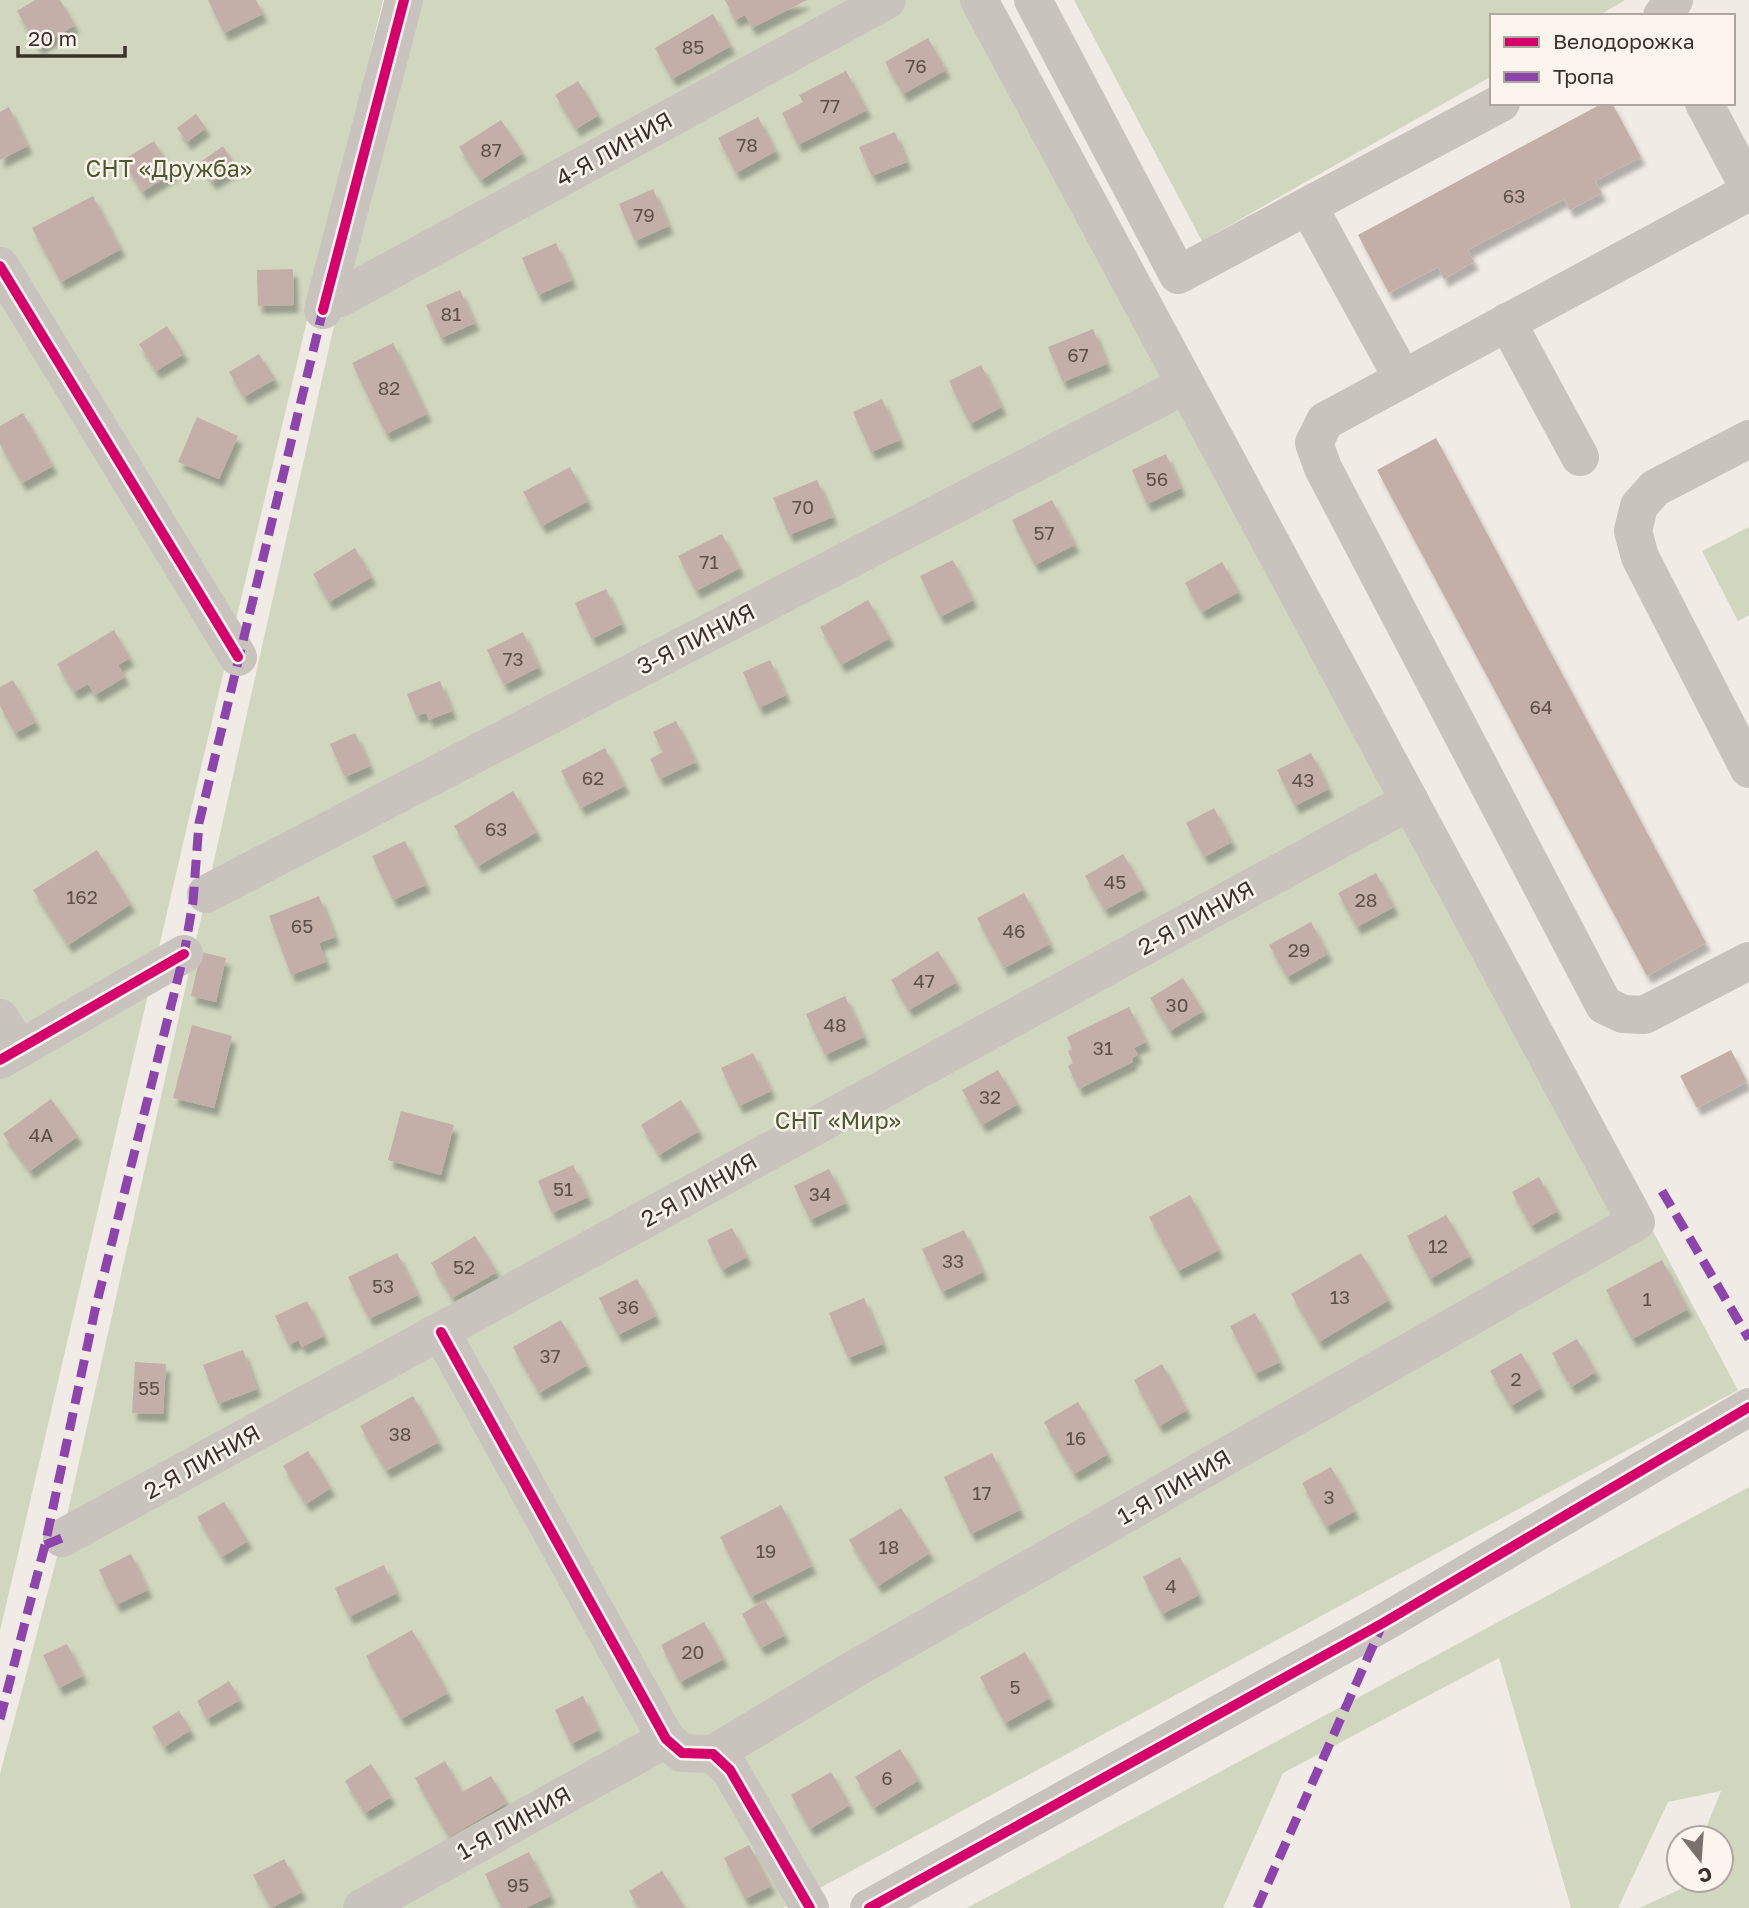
<svg xmlns="http://www.w3.org/2000/svg" width="1749" height="1908" font-family="'Golos Text',sans-serif">
<style>
.green{fill:#d1d6bf}
.building{fill:#c3afa7;filter:url(#shadow)}
.lines{fill:none;stroke-linecap:round;stroke-linejoin:round}
.minor{stroke:#c9c3be;stroke-width:38}
.quiet{stroke:#8e44ad;stroke-width:9;stroke-dasharray:18 9;stroke-linecap:butt}
.cycleway-casing{stroke:#fbf5ee;stroke-width:15}
.cycleway{stroke:#d6006c;stroke-width:10}
.labels{text-anchor:middle;stroke-width:5;stroke-linejoin:round;paint-order:stroke}
.number-label{font-size:19px;fill:#5d504a}
.street-label{font-size:23px;fill:#3b302b;stroke:#fbf5ee}
.park-label{font-size:23px;fill:#4a5a2e;stroke:#fbf5ee}
</style>
<defs>
<filter id="shadow"><feDropShadow dx="4.5" dy="8" stdDeviation="2" flood-color="#0004"/></filter>
</defs>
<rect width="100%" height="100%" fill="#f0ebe5"/>
<g class="green">
<polygon points="0,0 383,0 189,818 0,1631"/>
<polygon points="418,0 994,0 1738,1390 783,1908 0,1908 0,1774 62,1538 344,281"/>
<polygon points="1074,0 1625,0 1598,16 1492,16 1492,76 1202,241"/>
<polygon points="1749,527 1749,615 1738,621 1702,551"/>
<polygon points="1749,1487 1749,1908 1639,1908 1681,1889 1685,1880 1721,1880 1721,1838 1702,1838 1721,1791 1668,1802 1618,1908 1571,1908 1499,1658 1283,1773 1223,1908 967,1908"/>
</g>
<g class="building">
<polygon points="35,0 60,0 75,25 38,47 17,11"/>
<polygon points="208,0 256,0 263,14 224,33"/>
<polygon points="725,0 807,0 752,28 745,15 735,20"/>
<polygon points="713,14 731,46 672,79 655,48"/>
<polygon points="928,38 946,70 903,94 885,62"/>
<polygon points="846,71 867,110 798,145 782,113 803,102 799,95"/>
<polygon points="578,81 599,115 576,129 555,95"/>
<polygon points="1603,103 1612,103 1641,157 1595,181 1602,193 1570,210 1564,199 1468,250 1474,262 1444,279 1438,267 1389,293 1358,235"/>
<polygon points="9,107 28,146 0,160 0,112"/>
<polygon points="196,114 206,128 187,142 177,128"/>
<polygon points="758,117 776,151 736,173 718,138"/>
<polygon points="501,120 523,153 481,180 459,147"/>
<polygon points="895,132 907,162 872,176 859,147"/>
<polygon points="154,141 173,173 142,192 123,160"/>
<polygon points="223,146 236,167 212,182 199,163"/>
<polygon points="653,189 669,226 635,241 619,204"/>
<polygon points="93,196 121,249 61,282 32,228"/>
<polygon points="556,243 572,280 538,295 522,258"/>
<polygon points="293,269 294,305 258,306 257,270"/>
<polygon points="460,290 475,323 441,338 426,305"/>
<polygon points="167,326 184,354 156,371 139,344"/>
<polygon points="1093,329 1107,364 1063,382 1048,347"/>
<polygon points="393,343 427,414 386,434 352,363"/>
<polygon points="259,354 275,379 244,397 229,372"/>
<polygon points="981,365 1002,407 970,424 949,381"/>
<polygon points="882,399 900,440 871,452 853,412"/>
<polygon points="23,413 53,466 22,483 0,444 0,426"/>
<polygon points="197,417 238,436 219,479 178,462"/>
<polygon points="1436,438 1706,943 1647,976 1377,470"/>
<polygon points="1166,454 1181,488 1147,504 1132,470"/>
<polygon points="570,467 588,501 542,526 523,492"/>
<polygon points="817,480 833,517 789,535 773,498"/>
<polygon points="1052,500 1075,545 1035,565 1012,520"/>
<polygon points="722,534 740,568 696,591 678,556"/>
<polygon points="355,548 372,577 329,602 313,574"/>
<polygon points="953,560 973,600 940,617 920,576"/>
<polygon points="1222,562 1239,592 1202,612 1185,583"/>
<polygon points="606,589 622,624 592,639 575,603"/>
<polygon points="868,600 890,638 841,665 820,627"/>
<polygon points="114,630 130,658 118,665 125,677 95,695 88,684 74,692 57,664"/>
<polygon points="523,632 539,667 504,685 487,650"/>
<polygon points="770,660 786,695 759,708 743,672"/>
<polygon points="13,680 36,722 15,733 0,706 0,687"/>
<polygon points="440,681 452,711 429,720 426,713 416,716 407,694"/>
<polygon points="676,721 696,762 660,779 650,759 663,752 653,732"/>
<polygon points="355,733 370,766 345,777 330,744"/>
<polygon points="605,748 625,786 581,808 561,771"/>
<polygon points="1311,753 1329,789 1295,806 1277,770"/>
<polygon points="513,791 537,832 478,866 454,826"/>
<polygon points="1214,808 1232,842 1204,857 1186,823"/>
<polygon points="405,841 426,885 393,900 372,856"/>
<polygon points="97,850 131,904 68,945 33,890"/>
<polygon points="1123,854 1144,889 1105,910 1085,876"/>
<polygon points="1376,873 1394,907 1357,927 1338,893"/>
<polygon points="1024,893 1050,944 1004,968 977,918"/>
<polygon points="319,896 335,937 319,943 326,962 291,975 269,916"/>
<polygon points="1311,922 1328,954 1287,977 1269,945"/>
<polygon points="938,951 957,982 909,1010 891,980"/>
<polygon points="201,952 226,958 216,1002 191,996"/>
<polygon points="1183,978 1203,1011 1170,1031 1150,998"/>
<polygon points="845,996 864,1037 825,1055 806,1014"/>
<polygon points="1129,1007 1146,1042 1134,1048 1138,1055 1132,1058 1133,1062 1079,1089 1068,1066 1073,1063 1068,1051 1072,1049 1067,1037"/>
<polygon points="192,1025 232,1036 214,1108 173,1098"/>
<polygon points="1731,1050 1747,1082 1697,1108 1680,1076"/>
<polygon points="753,1053 771,1091 739,1106 721,1068"/>
<polygon points="998,1070 1018,1104 982,1125 962,1090"/>
<polygon points="51,1099 78,1136 30,1171 3,1134"/>
<polygon points="681,1100 699,1131 659,1155 641,1125"/>
<polygon points="401,1111 454,1125 441,1175 388,1160"/>
<polygon points="573,1165 588,1197 552,1213 538,1181"/>
<polygon points="829,1169 846,1203 810,1220 794,1186"/>
<polygon points="1539,1177 1558,1211 1531,1226 1512,1192"/>
<polygon points="1190,1195 1219,1250 1178,1271 1149,1217"/>
<polygon points="1446,1215 1470,1256 1430,1279 1407,1236"/>
<polygon points="732,1228 747,1257 722,1270 707,1240"/>
<polygon points="964,1230 983,1272 942,1292 922,1249"/>
<polygon points="475,1236 497,1272 452,1298 431,1263"/>
<polygon points="397,1253 418,1295 369,1319 348,1277"/>
<polygon points="1361,1253 1389,1300 1319,1342 1291,1294"/>
<polygon points="1662,1260 1688,1309 1632,1339 1606,1290"/>
<polygon points="637,1279 656,1316 618,1335 599,1298"/>
<polygon points="864,1298 883,1344 848,1358 829,1313"/>
<polygon points="307,1301 324,1336 302,1347 298,1340 289,1345 275,1316"/>
<polygon points="1255,1313 1280,1362 1255,1374 1230,1326"/>
<polygon points="561,1320 587,1365 539,1393 513,1347"/>
<polygon points="1577,1339 1596,1372 1571,1387 1552,1353"/>
<polygon points="243,1350 257,1389 218,1404 203,1365"/>
<polygon points="1521,1353 1541,1388 1511,1406 1490,1371"/>
<polygon points="135,1362 166,1364 163,1414 132,1413"/>
<polygon points="1162,1364 1187,1410 1159,1426 1134,1380"/>
<polygon points="413,1396 439,1442 386,1471 360,1426"/>
<polygon points="1078,1402 1108,1454 1074,1474 1044,1422"/>
<polygon points="308,1451 331,1488 306,1504 283,1466"/>
<polygon points="992,1453 1020,1510 971,1534 944,1477"/>
<polygon points="1331,1467 1355,1511 1326,1527 1302,1483"/>
<polygon points="224,1502 248,1541 222,1557 197,1517"/>
<polygon points="781,1505 812,1566 751,1597 720,1537"/>
<polygon points="901,1508 930,1553 878,1586 849,1540"/>
<polygon points="131,1554 148,1590 116,1605 99,1570"/>
<polygon points="1180,1557 1199,1595 1162,1614 1143,1577"/>
<polygon points="384,1565 397,1593 349,1617 335,1588"/>
<polygon points="765,1600 785,1635 761,1648 742,1614"/>
<polygon points="704,1622 724,1659 680,1682 661,1645"/>
<polygon points="412,1630 448,1693 401,1719 366,1656"/>
<polygon points="67,1644 83,1676 59,1688 43,1655"/>
<polygon points="1025,1652 1050,1698 1005,1723 980,1677"/>
<polygon points="229,1681 240,1700 207,1719 197,1701"/>
<polygon points="583,1696 599,1730 571,1744 555,1710"/>
<polygon points="179,1711 191,1730 164,1747 152,1727"/>
<polygon points="900,1749 919,1780 874,1808 855,1777"/>
<polygon points="445,1761 462,1792 491,1776 507,1803 449,1837 415,1778"/>
<polygon points="371,1764 391,1797 365,1813 345,1781"/>
<polygon points="831,1772 850,1805 810,1829 791,1795"/>
<polygon points="749,1845 771,1886 745,1899 724,1858"/>
<polygon points="529,1852 551,1896 525,1908 502,1908 485,1874"/>
<polygon points="284,1859 302,1892 271,1908 253,1875"/>
<polygon points="662,1871 685,1908 639,1908 629,1891"/>
</g>
<g class="lines">
<g class="minor">
<polyline points="1033,0 1178,275 1501,103"/>
<polyline points="1662,16 1674,0"/>
<polyline points="1704,103 1749,188"/>
<polyline points="1749,192 1325,421 1314,443 1323,468 1604,1005 1623,1014 1644,1015 1749,961"/>
<polyline points="1308,206 1403,379"/>
<polyline points="0,266 238,657"/>
<polyline points="340,298 887,0"/>
<polyline points="323,310 404,0"/>
<polyline points="1507,322 1580,457"/>
<polyline points="1749,439 1655,488 1639,506 1633,531 1640,557 1749,769"/>
<polyline points="206,894 1185,385"/>
<polyline points="0,1018 19,1049"/>
<polyline points="0,1060 184,954"/>
<polyline points="441,1332 666,1739 682,1753 713,1754 730,1770 810,1908"/>
<polyline points="62,1538 1410,801"/>
<polyline points="713,1754 851,1671 1636,1222 979,0"/>
<polyline points="362,1908 666,1739"/>
<polyline points="869,1908 1383,1623 1749,1407"/>
</g>
<g class="quiet">
<polyline points="1662,1191 1749,1339"/>
<polyline points="45,1545 62,1538"/>
<polyline points="0,1719 45,1545 95,1310 184,954 193,902 199,823 323,310"/>
<polyline points="1257,1908 1383,1623"/>
</g>
<g class="cycleway-casing">
<g id="cycleway">
<polyline points="0,266 238,657"/>
<polyline points="323,310 404,0"/>
<polyline points="0,1060 184,954"/>
<polyline points="441,1332 666,1739 682,1753 713,1754 730,1770 810,1908"/>
<polyline points="869,1908 1383,1623 1749,1407"/>
</g>
</g>
<use href="#cycleway" class="cycleway"/>
</g>
<g class="labels">
<g class="number-label">
<text x="693" y="54">85</text>
<text x="916" y="73">76</text>
<text x="830" y="113">77</text>
<text x="747" y="152">78</text>
<text x="491" y="157">87</text>
<text x="1514" y="203">63</text>
<text x="644" y="222">79</text>
<text x="451" y="321">81</text>
<text x="1078" y="362">67</text>
<text x="389" y="395">82</text>
<text x="1157" y="486">56</text>
<text x="803" y="514">70</text>
<text x="1044" y="540">57</text>
<text x="709" y="569">71</text>
<text x="513" y="666">73</text>
<text x="1541" y="714">64</text>
<text x="593" y="785">62</text>
<text x="1303" y="787">43</text>
<text x="496" y="836">63</text>
<text x="1115" y="889">45</text>
<text x="82" y="904">162</text>
<text x="1366" y="907">28</text>
<text x="302" y="933">65</text>
<text x="1014" y="938">46</text>
<text x="1299" y="957">29</text>
<text x="924" y="988">47</text>
<text x="1177" y="1012">30</text>
<text x="835" y="1032">48</text>
<text x="1103" y="1055">31</text>
<text x="990" y="1104">32</text>
<text x="41" y="1142">4А</text>
<text x="563" y="1196">51</text>
<text x="820" y="1201">34</text>
<text x="1438" y="1253">12</text>
<text x="953" y="1268">33</text>
<text x="464" y="1274">52</text>
<text x="383" y="1293">53</text>
<text x="1340" y="1304">13</text>
<text x="1647" y="1306">1</text>
<text x="628" y="1314">36</text>
<text x="550" y="1363">37</text>
<text x="1516" y="1386">2</text>
<text x="149" y="1395">55</text>
<text x="400" y="1441">38</text>
<text x="1076" y="1445">16</text>
<text x="982" y="1500">17</text>
<text x="1329" y="1504">3</text>
<text x="889" y="1554">18</text>
<text x="766" y="1558">19</text>
<text x="1171" y="1593">4</text>
<text x="693" y="1659">20</text>
<text x="1015" y="1694">5</text>
<text x="887" y="1785">6</text>
<text x="518" y="1892">95</text>
</g>
<g class="street-label">
<text transform="translate(614 149) rotate(-29)" y="8">4-Я ЛИНИЯ</text>
<text transform="translate(696 639) rotate(-27)" y="8">3-Я ЛИНИЯ</text>
<text transform="translate(1196 918) rotate(-29)" y="8">2-Я ЛИНИЯ</text>
<text transform="translate(699 1190) rotate(-29)" y="8">2-Я ЛИНИЯ</text>
<text transform="translate(202 1462) rotate(-29)" y="8">2-Я ЛИНИЯ</text>
<text transform="translate(1174 1487) rotate(-30)" y="8">1-Я ЛИНИЯ</text>
<text transform="translate(514 1823) rotate(-29)" y="8">1-Я ЛИНИЯ</text>
</g>
<g class="park-label">
<text x="169" y="177">СНТ «Дружба»</text>
<text x="838" y="1129">СНТ «Мир»</text>
</g>
</g>
<rect x="1490" y="14" width="245" height="91" fill="#fbf5ee" stroke="#aea6a0" stroke-width="2"/>
<rect x="1504" y="37" width="35" height="10" fill="#d6006c" stroke="#aea6a0" stroke-width="2"/>
<text x="1553" y="49" font-size="21" fill="#3b302b">Велодорожка</text>
<rect x="1504" y="72" width="35" height="10" fill="#8e44ad" stroke="#aea6a0" stroke-width="2"/>
<text x="1553" y="84" font-size="21" fill="#3b302b">Тропа</text>
<g transform="translate(1700 1859) rotate(163)"><circle r="33" fill="#fbf5ee" stroke="#aea6a0" stroke-width="2"/>
<path d="M0-5L12 26L0 18L-12 26Z" fill="#7a716c"/>
<text y="-10" font-size="19" font-weight="bold" text-anchor="middle" fill="#3b302b">С</text>
</g>
<path d="M18 46v10h107v-10" fill="none" stroke="#3b302b" stroke-width="3.5"/>
<text x="28" y="46" font-size="21" fill="#3b302b" stroke="#fbf5ee" stroke-width="5" paint-order="stroke">20 m</text>
</svg>
